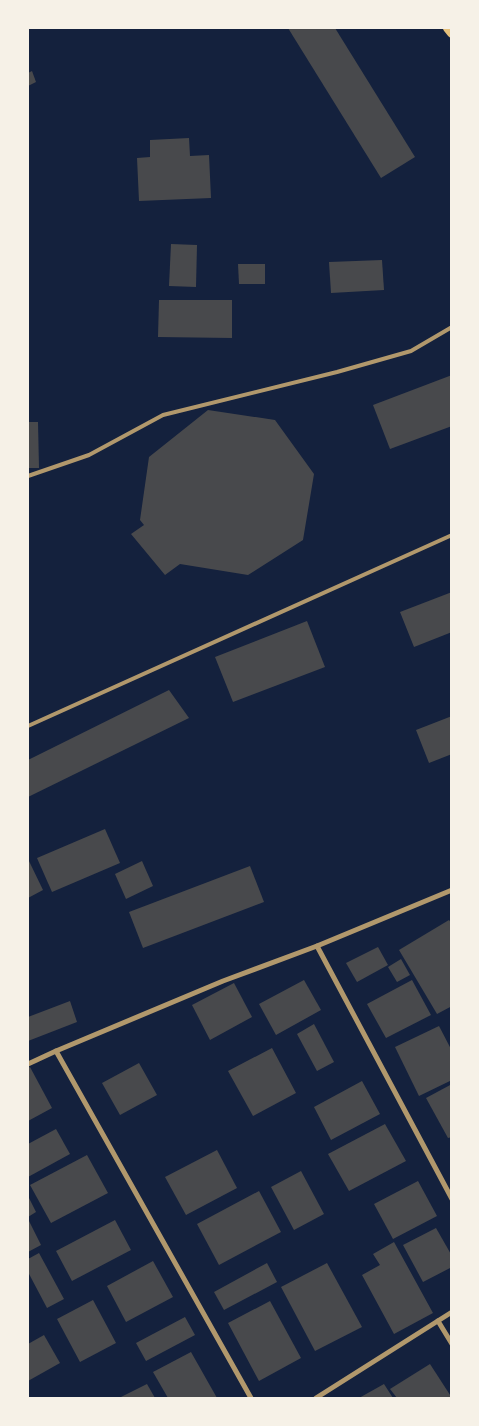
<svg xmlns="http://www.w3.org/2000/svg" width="479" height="1426" font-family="Poppins,sans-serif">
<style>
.building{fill:#48494c}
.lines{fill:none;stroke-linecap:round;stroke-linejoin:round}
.service{stroke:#b1986c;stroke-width:4}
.minor{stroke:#b1986c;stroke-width:5}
.secondary{stroke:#e5c07b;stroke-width:10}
</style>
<rect width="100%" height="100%" fill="#14213d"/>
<g class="building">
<polygon points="288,28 335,28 415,157 381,178"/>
<polygon points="32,71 36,82 28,86 28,73"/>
<polygon points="189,138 190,156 209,155 211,198 139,201 137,158 150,157 150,140"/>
<polygon points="171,244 197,245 196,287 169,286"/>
<polygon points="382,260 384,290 331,293 329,262"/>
<polygon points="238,264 265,264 265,284 239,284"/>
<polygon points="159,300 232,300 232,338 158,337"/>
<polygon points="452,375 452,426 390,449 373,405"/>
<polygon points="208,410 275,420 314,474 303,540 248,575 180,564 165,575 131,534 144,525 140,520 149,457"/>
<polygon points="28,422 38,422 39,468 28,468"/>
<polygon points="452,592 452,632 414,647 400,612"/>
<polygon points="307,621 325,667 233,702 215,657"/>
<polygon points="169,690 189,718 28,797 28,760"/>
<polygon points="452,716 452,754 429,763 416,730"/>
<polygon points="105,829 120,863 52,892 37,858"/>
<polygon points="28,859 43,890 28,898"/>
<polygon points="142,861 153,886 126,899 115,874"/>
<polygon points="250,866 264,902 143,948 129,912"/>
<polygon points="449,920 452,924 452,1006 437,1014 399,950"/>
<polygon points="378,947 388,965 357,982 346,963"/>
<polygon points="401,959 410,975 397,982 388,967"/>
<polygon points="304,980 321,1010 276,1035 259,1004"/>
<polygon points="412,980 431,1015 386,1038 367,1004"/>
<polygon points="234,983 252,1017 210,1040 192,1005"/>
<polygon points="70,1001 77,1022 28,1041 28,1017"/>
<polygon points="314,1024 334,1062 317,1071 297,1034"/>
<polygon points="439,1026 452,1051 452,1080 419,1096 395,1047"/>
<polygon points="272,1048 296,1093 253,1116 228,1071"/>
<polygon points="139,1063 157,1095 120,1115 102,1083"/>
<polygon points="30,1067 52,1108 28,1121 28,1068"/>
<polygon points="362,1081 380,1114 331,1140 314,1107"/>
<polygon points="452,1084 452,1137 448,1138 426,1098"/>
<polygon points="385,1124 406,1161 349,1191 328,1154"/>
<polygon points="56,1129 70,1154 28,1177 28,1144"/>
<polygon points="217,1150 237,1188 186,1215 165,1177"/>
<polygon points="87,1155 108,1193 51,1223 30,1185"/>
<polygon points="301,1171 324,1214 294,1230 271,1187"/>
<polygon points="418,1181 437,1216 393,1239 374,1204"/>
<polygon points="259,1191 281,1232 219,1265 197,1224"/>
<polygon points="28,1196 36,1212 28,1217"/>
<polygon points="28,1219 41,1245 28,1252"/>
<polygon points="115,1220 131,1250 72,1281 56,1251"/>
<polygon points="436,1228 452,1256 452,1267 423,1282 403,1245"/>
<polygon points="394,1242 433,1313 394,1334 362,1275 380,1265 373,1254"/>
<polygon points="39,1253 64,1299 47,1308 28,1272 28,1259"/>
<polygon points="153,1261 173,1297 126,1322 107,1286"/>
<polygon points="267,1263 277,1282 224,1310 214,1292"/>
<polygon points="327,1263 362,1327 315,1351 281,1287"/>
<polygon points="93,1300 116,1343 80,1362 57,1319"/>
<polygon points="270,1301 301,1358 259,1381 228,1323"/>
<polygon points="185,1317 195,1335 146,1361 136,1343"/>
<polygon points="44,1335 60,1363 28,1381 28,1344"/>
<polygon points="191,1352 217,1398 168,1398 153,1372"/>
<polygon points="430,1364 452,1398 397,1398 390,1389"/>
<polygon points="147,1384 155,1398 119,1398"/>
<polygon points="384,1384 393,1398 359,1398"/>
</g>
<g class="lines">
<g class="service">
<polyline points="28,476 89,455 163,415 337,372 411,351 452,327"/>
<polyline points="28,726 452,535"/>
</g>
<g class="minor">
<polyline points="317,946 452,1199"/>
<polyline points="56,1051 251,1398"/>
<polyline points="28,1064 56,1051 223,981 317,946 452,890"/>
<polyline points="438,1321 452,1344"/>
<polyline points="316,1398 452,1312"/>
</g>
<polyline class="secondary" points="448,28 452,33"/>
</g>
<rect width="479" height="1426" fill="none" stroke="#f6f1e7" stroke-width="58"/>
</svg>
